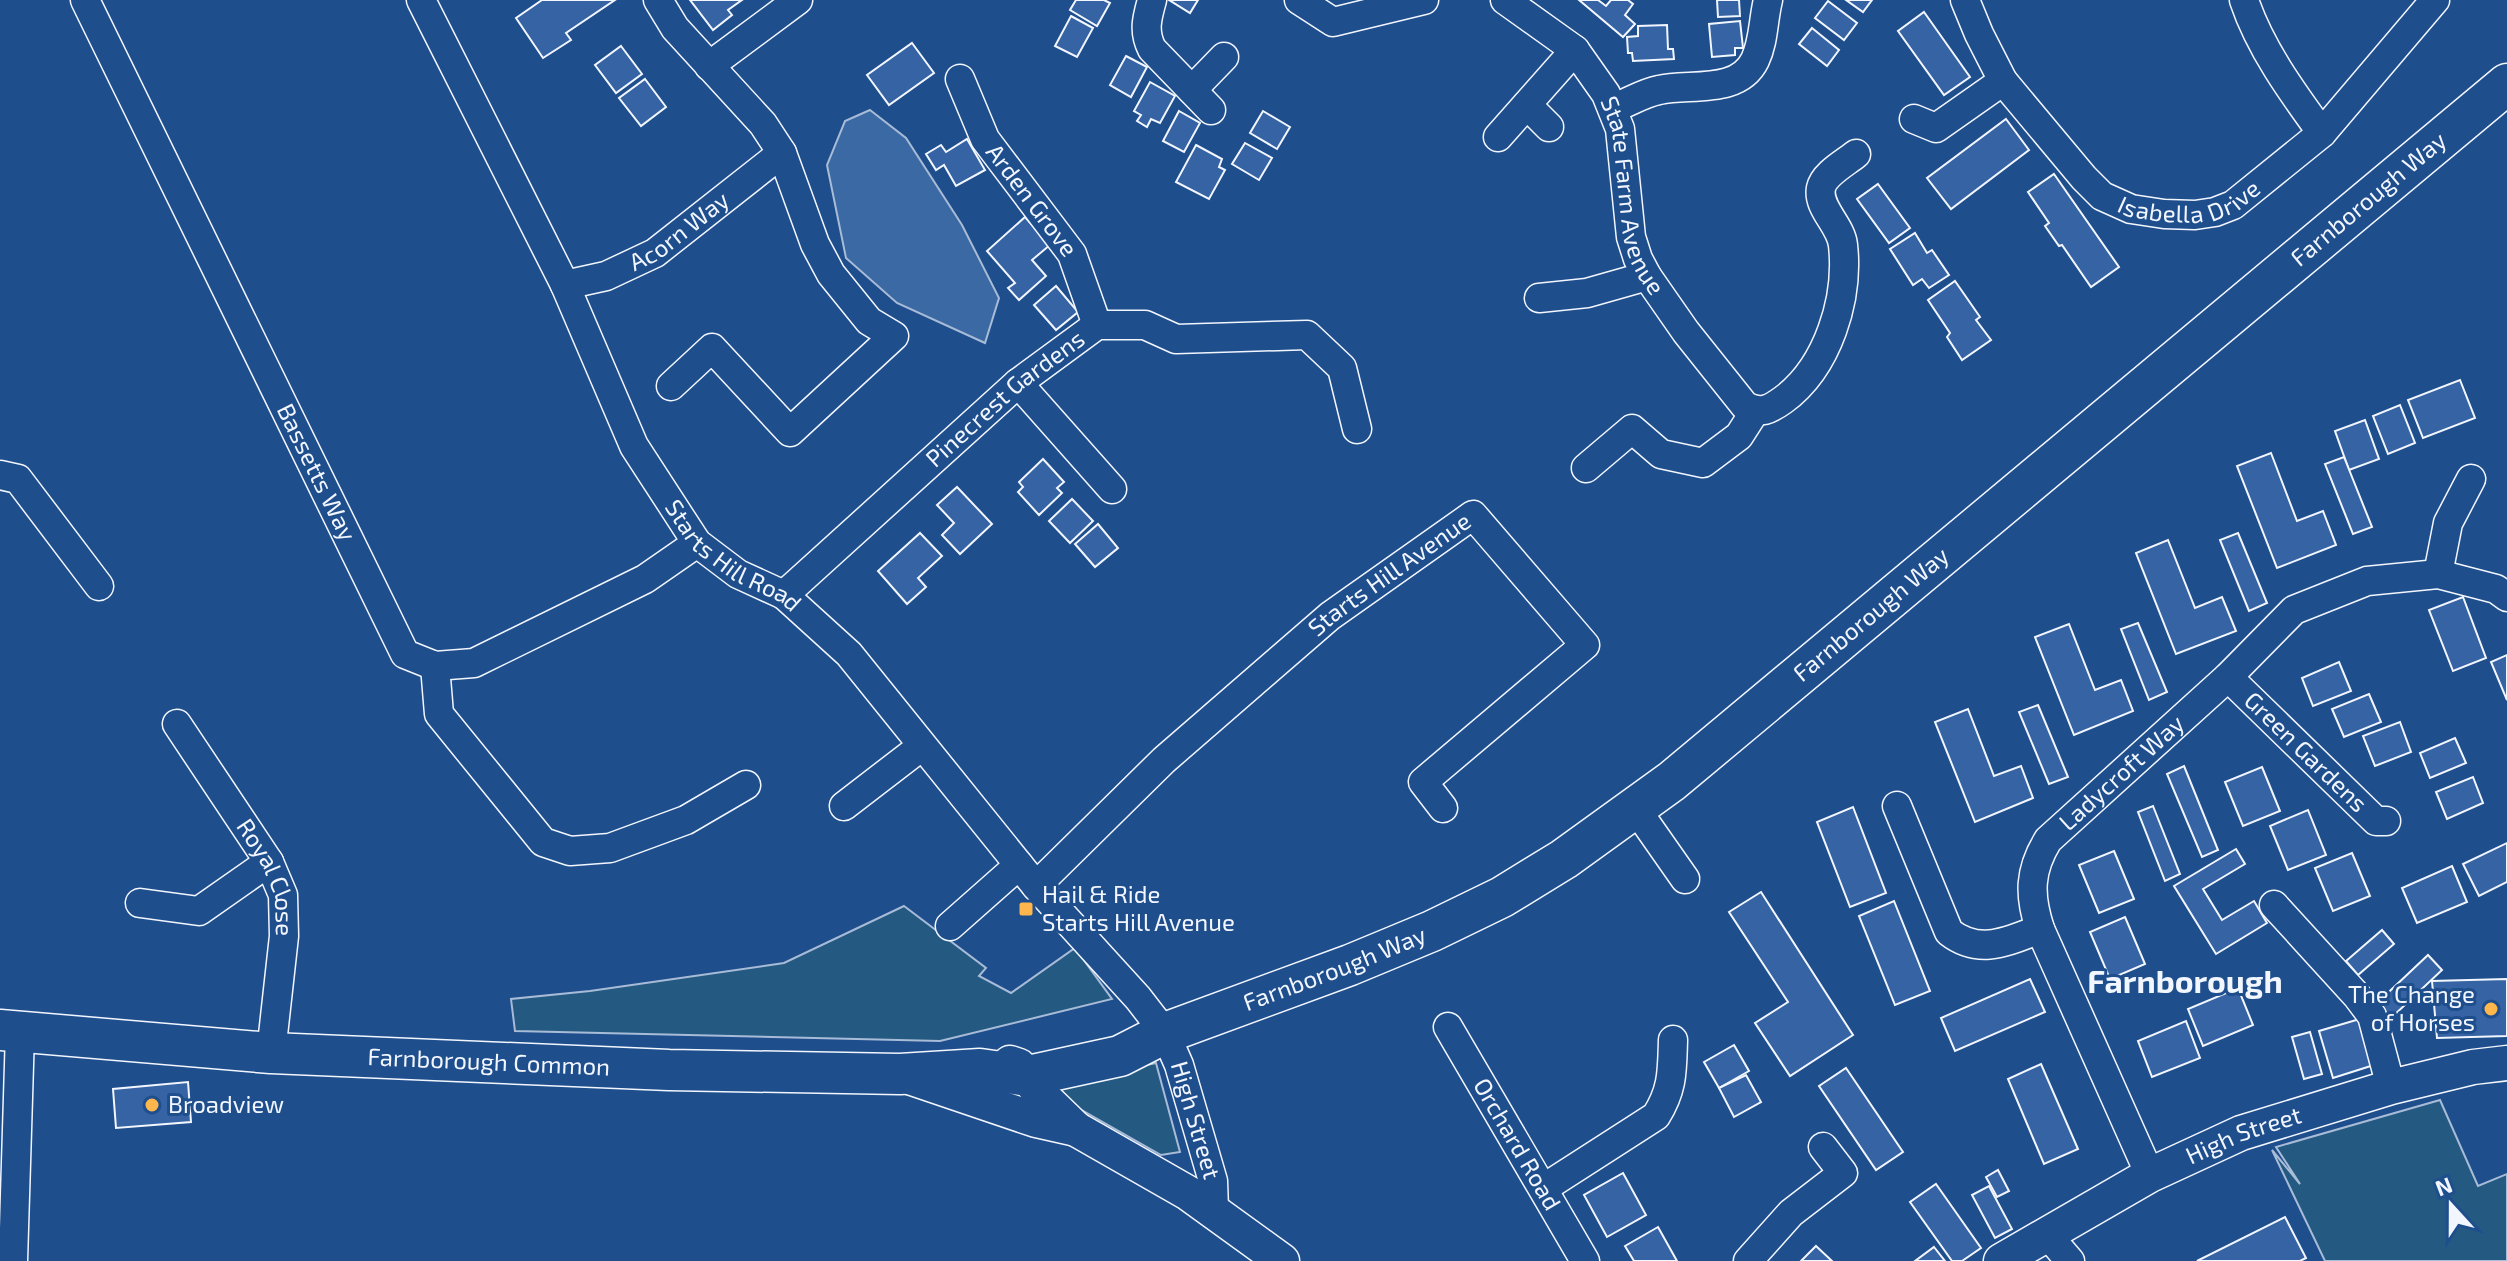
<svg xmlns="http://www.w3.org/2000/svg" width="2507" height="1261" font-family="'Exo 2',sans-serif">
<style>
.green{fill:#245a82;stroke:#a8bbd7;stroke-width:2}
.water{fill:#3b69a3;stroke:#a8bbd7;stroke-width:2}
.building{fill:#3563a3;stroke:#f2f6ff;stroke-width:2}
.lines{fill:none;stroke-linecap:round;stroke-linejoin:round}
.minor-casing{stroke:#f2f6ff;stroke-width:31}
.major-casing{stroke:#f2f6ff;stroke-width:37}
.highway-casing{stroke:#f2f6ff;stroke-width:43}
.minor{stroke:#1f4e8c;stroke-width:28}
.major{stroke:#1f4e8c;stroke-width:34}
.highway{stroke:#1f4e8c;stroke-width:40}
.poi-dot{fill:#ffb74d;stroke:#1f4e8c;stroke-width:3}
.labels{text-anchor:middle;stroke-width:6;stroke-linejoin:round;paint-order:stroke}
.street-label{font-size:24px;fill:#f2f6ff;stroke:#1f4e8c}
.poi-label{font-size:24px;fill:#f2f6ff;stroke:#1f4e8c;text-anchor:start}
.district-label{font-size:32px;font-weight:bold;fill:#f2f6ff;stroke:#1f4e8c}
</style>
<rect width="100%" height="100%" fill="#1f4e8c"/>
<g class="green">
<polygon points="904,906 986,968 979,976 1011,993 1075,948 1112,999 940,1041 515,1031 511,999 590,991 784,963"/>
<polygon points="1156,1063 1180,1152 1161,1155 1057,1096 1060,1083"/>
<polygon points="2440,1100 2478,1186 2507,1174 2507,1261 2325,1261 2272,1150 2300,1184 2276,1147"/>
</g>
<polygon class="water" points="870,110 906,138 962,225 999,298 985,343 897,303 846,258 827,165 845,121"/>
<g class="building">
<polygon points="542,0 615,0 566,33 571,40 543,58 516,18"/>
<polygon points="690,0 742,0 728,10 732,15 713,30"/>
<polygon points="1076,0 1104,0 1110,3 1097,26 1070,10"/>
<polygon points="1169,0 1198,0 1190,13"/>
<polygon points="1579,0 1598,0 1606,6 1611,0 1628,0 1633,4 1625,15 1635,24 1623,37"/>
<polygon points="1717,0 1739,0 1740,16 1718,17"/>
<polygon points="1846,0 1872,0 1863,12"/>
<polygon points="1828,1 1857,23 1844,40 1815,18"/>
<polygon points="1924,12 1970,77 1944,95 1898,31"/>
<polygon points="1071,16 1093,28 1077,57 1055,46"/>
<polygon points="1740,21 1743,48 1735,48 1735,55 1712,57 1709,24"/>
<polygon points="1667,25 1668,49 1673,49 1674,59 1633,61 1632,53 1628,53 1627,37 1638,36 1638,26"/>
<polygon points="1812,28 1839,50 1827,66 1799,44"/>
<polygon points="912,43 934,73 889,105 867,75"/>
<polygon points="621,46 642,74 616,93 595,65"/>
<polygon points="1126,56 1147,67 1131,97 1110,85"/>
<polygon points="645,79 666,107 641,126 619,98"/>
<polygon points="1150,82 1175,96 1160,123 1151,119 1147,127 1137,121 1141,115 1134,111"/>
<polygon points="1179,111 1200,123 1184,152 1163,141"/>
<polygon points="1263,111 1290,127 1277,149 1250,133"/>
<polygon points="2006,119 2029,150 1951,209 1927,178"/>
<polygon points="967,139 985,170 956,186 944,165 936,170 926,154 941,145 946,152"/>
<polygon points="1245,143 1272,158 1259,180 1232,164"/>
<polygon points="1196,145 1222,159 1219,167 1225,170 1209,199 1176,182"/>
<polygon points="2054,174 2119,267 2091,287 2062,245 2059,246 2045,226 2049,223 2028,192"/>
<polygon points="1878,184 1910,228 1889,243 1857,199"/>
<polygon points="1025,217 1050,245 1032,260 1046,276 1019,300 1008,288 1015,283 987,251"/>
<polygon points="1915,233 1927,253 1932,250 1949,275 1929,288 1922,279 1913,285 1890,249"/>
<polygon points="1955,281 1980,317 1976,320 1991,340 1962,360 1947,337 1950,333 1928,300"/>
<polygon points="1056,286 1078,312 1056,330 1034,305"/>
<polygon points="2460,380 2475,418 2423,438 2408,400"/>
<polygon points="2400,405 2415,443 2388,454 2373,416"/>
<polygon points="2365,420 2379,459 2349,470 2335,431"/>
<polygon points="2271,453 2297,521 2323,511 2336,545 2277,568 2237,466"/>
<polygon points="2344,457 2372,527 2353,534 2325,464"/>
<polygon points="1043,459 1064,482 1057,488 1062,493 1039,515 1018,492 1023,487 1019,482"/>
<polygon points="957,487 992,524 960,554 942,535 954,523 937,505"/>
<polygon points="1072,499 1093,521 1070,543 1049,521"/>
<polygon points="1098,524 1118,548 1095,567 1075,544"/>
<polygon points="920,533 942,556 918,578 926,587 907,604 878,571"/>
<polygon points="2238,533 2267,603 2249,611 2220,540"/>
<polygon points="2168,540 2195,608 2222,597 2236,631 2176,654 2136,553"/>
<polygon points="2463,597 2486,658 2453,671 2429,610"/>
<polygon points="2138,623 2167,692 2149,700 2121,629"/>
<polygon points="2069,624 2095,690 2121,680 2133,711 2074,735 2035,637"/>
<polygon points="2507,655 2507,700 2491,662"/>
<polygon points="2339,662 2351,691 2313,706 2302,678"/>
<polygon points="2369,694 2381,722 2344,737 2332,709"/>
<polygon points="2038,705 2068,777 2049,784 2019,712"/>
<polygon points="1968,709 1994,776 2021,766 2033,798 1975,822 1935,722"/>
<polygon points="2400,722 2411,752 2375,766 2363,736"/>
<polygon points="2455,738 2466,763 2430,778 2420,753"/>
<polygon points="2184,766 2218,850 2202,857 2167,774"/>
<polygon points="2262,767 2280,811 2243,826 2225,782"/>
<polygon points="2473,777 2483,803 2447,819 2436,792"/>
<polygon points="2153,806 2180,874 2165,881 2138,812"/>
<polygon points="1853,807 1886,893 1850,907 1817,822"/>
<polygon points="2308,810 2326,855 2288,870 2270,826"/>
<polygon points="2507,843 2507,882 2479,896 2463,864"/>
<polygon points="2236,849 2245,864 2203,889 2222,920 2254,901 2267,923 2216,954 2174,886"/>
<polygon points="2114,851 2134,899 2099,913 2079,865"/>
<polygon points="2352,853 2370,896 2333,911 2315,868"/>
<polygon points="2452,866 2467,902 2417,923 2402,888"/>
<polygon points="1761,892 1853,1035 1790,1076 1755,1023 1788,1002 1729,912"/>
<polygon points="1894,901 1930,991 1895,1005 1859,916"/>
<polygon points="2125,917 2145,964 2110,979 2090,932"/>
<polygon points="2382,930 2394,944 2358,975 2346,961"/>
<polygon points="2428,955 2442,970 2390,1019 2376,1004"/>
<polygon points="2030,979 2045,1012 1955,1051 1941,1018"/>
<polygon points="2507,979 2507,1036 2437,1038 2432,981"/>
<polygon points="2238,988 2253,1025 2203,1046 2188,1009"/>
<polygon points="2363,1018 2377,1064 2333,1078 2319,1031"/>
<polygon points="2186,1021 2200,1058 2152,1077 2138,1041"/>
<polygon points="2310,1032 2322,1074 2304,1079 2292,1037"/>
<polygon points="1734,1045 1749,1071 1719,1088 1704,1062"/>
<polygon points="2041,1064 2078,1149 2044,1164 2008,1079"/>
<polygon points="1846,1068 1903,1152 1876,1170 1819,1086"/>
<polygon points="1746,1075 1761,1102 1734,1117 1719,1088"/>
<polygon points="188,1082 191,1122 116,1128 113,1089"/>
<polygon points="1998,1170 2009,1191 1997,1197 1986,1177"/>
<polygon points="1623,1173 1646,1215 1607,1237 1584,1195"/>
<polygon points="1936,1184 1981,1248 1962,1261 1952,1261 1910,1202"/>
<polygon points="1989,1186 2012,1229 1995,1238 1972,1195"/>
<polygon points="2285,1217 2306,1258 2300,1261 2197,1261"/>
<polygon points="1658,1227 1677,1261 1634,1261 1625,1246"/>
<polygon points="1816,1246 1832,1261 1801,1261"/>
<polygon points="1934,1247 1945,1261 1915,1261"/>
</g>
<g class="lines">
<g class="minor-casing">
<g id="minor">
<path id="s1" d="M 85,0 L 405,654 L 435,666 L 474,663 L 645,579 L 697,543"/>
<path id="s2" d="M 421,0 L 565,285 L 634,446 L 697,543 L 738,574 L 784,595 L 849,654 L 1036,886 L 1138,998 L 1165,1033 L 1179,1065 L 1213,1181 L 1214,1210"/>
<polyline points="658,0 675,28 763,124 782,153 815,244 831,274 869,321 894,336 790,432 712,348 671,386"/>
<path d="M 1152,0 C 1147,18 1143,31 1152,49 L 1211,110"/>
<polyline points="1299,0 1333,22 1424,0"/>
<path id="s3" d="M 1505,0 L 1575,50 L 1606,94 L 1620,129 L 1631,237 L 1638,259 L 1647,276 L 1686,332 L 1745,406 C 1762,414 1769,410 1783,400 C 1828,367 1849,299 1843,245 C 1841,225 1817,208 1821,188 C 1824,174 1845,163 1856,154"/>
<path id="s4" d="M 1965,0 L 1979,34 L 2003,81 L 2084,178 L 2102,196 L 2131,209 L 2164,214 L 2195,215 L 2215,212 L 2233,205 L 2322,133 L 2435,0"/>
<path d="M 2244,0 C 2260,48 2292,92 2322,133"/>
<polyline points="709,66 798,0"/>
<path id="s5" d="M 960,79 L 985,139 L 1072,254 L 1097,325"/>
<polyline points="1192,90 1224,57"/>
<polyline points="1527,105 1549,127"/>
<path d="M 1613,108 C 1628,103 1643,93 1659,90 C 1690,83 1738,95 1755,60 C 1764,41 1763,20 1768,0"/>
<polyline points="1914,119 1936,128 2003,81"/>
<polyline points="1498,137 1575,50"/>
<path id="s6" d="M 565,285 L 606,276 L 655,253 L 782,153"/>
<polyline points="1539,298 1587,293 1647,276"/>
<polyline points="1018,383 1112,489"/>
<polyline points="1586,468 1632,429 1661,454 1703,463 1739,436 1755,411"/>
<polyline points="0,475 18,479 99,586"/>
<polyline points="2438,574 2448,523 2471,479"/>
<path id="s7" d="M 784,595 L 1018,383 L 1097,325 L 1145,325 L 1176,339 L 1307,335 L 1342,368 L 1357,429"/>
<polyline points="435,666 439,714 543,842 570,851 610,848 686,820 746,785"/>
<path id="s8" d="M 2228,677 L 2376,821 L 2386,821"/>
<path id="s9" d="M 177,724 L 269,862 L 283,895 L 284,936 L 271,1053"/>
<polyline points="844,806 922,746"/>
<path d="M 1897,806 L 1949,932 C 1980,956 2008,941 2040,929"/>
<polyline points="1636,809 1685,879"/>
<path id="s10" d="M 1036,886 L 1164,760 L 1330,616 L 1473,515 L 1585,645 L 1423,782 L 1443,808"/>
<polyline points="140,903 199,911 269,862"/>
<polyline points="2274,905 2357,996 2372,1016 2391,1087"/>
<polyline points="950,926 1019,865"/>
<path id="s11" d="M 1448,1027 L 1585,1261"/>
<path id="s12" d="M 2150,1175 L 2040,929 C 2029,895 2029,871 2048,840 L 2228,677 L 2294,610 L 2367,581 L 2438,574 L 2496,589 L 2507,597"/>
<path d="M 1544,1188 L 1656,1116 C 1673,1089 1672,1071 1673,1040"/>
<polyline points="2046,1233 2070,1261"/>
<polyline points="13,1261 20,1032"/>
<polyline points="1748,1261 1791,1213 1843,1173 1823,1147"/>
</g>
</g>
<g class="major-casing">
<g id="major">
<polyline points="1010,1063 1019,1066 1041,1095 1076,1129 1188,1193 1282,1261"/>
<polyline points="909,1077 1036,1120 1076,1129"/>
<path id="s13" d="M 2001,1261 L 2150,1175 L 2241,1133 L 2391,1087 L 2473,1067 L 2507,1063"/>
</g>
</g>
<g class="highway-casing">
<g id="highway">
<path id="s14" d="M 0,1030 L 271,1053 L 669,1070 L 900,1074 L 980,1069 L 1028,1076 L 1120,1056 L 1165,1033 L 1350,965 L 1432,931 L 1502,897 L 1564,859 L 1672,781 L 2507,84"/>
</g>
</g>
<use href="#minor" class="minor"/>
<use href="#major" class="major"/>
<use href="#highway" class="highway"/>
</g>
<g class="poi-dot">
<rect x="1018" y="901" width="16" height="16" rx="4"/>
<circle cx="2491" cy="1009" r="8"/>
<circle cx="152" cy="1105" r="8"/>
</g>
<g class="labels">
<g class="street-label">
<text dy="8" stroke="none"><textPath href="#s4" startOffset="334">Isabella Drive</textPath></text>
<text dy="8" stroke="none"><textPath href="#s3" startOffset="246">State Farm Avenue</textPath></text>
<text dy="8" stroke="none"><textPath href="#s14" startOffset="2652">Farnborough Way</textPath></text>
<text dy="8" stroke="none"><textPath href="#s5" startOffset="142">Arden Grove</textPath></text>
<text dy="8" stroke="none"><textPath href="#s6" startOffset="128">Acorn Way</textPath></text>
<text dy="8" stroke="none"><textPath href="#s7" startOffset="296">Pinecrest Gardens</textPath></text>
<text dy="8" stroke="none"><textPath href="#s1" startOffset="526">Bassetts Way</textPath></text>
<text dy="8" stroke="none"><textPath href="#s2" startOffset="646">Starts Hill Road</textPath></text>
<text dy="8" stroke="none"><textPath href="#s10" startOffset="472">Starts Hill Avenue</textPath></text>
<text dy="8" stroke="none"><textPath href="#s14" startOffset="2004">Farnborough Way</textPath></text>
<text dy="8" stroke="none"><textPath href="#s8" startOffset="108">Green Gardens</textPath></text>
<text dy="8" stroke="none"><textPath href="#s12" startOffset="462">Ladycroft Way</textPath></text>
<text dy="8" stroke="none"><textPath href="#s9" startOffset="180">Royal Close</textPath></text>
<text dy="8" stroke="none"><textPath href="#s14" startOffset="1356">Farnborough Way</textPath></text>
<text dy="8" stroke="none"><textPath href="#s14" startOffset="490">Farnborough Common</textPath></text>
<text dy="8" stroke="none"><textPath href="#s2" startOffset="1386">High Street</textPath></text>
<text dy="8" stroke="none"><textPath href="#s13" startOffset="274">High Street</textPath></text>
<text dy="8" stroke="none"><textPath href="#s11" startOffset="136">Orchard Road</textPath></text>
</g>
<g class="poi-label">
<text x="1042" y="903">Hail &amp; Ride<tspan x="1042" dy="28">Starts Hill Avenue</tspan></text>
<text x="2475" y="1003" text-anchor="end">The Change<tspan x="2475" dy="28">of Horses</tspan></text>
<text x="168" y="1113">Broadview</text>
</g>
<g class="district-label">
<text x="2185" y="993">Farnborough</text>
</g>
</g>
<g transform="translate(2451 1205) rotate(339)" stroke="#1f4e8c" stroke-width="6" paint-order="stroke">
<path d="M0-6L14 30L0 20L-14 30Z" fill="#f2f6ff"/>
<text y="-12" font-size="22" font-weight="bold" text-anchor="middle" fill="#f2f6ff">N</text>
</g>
</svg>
